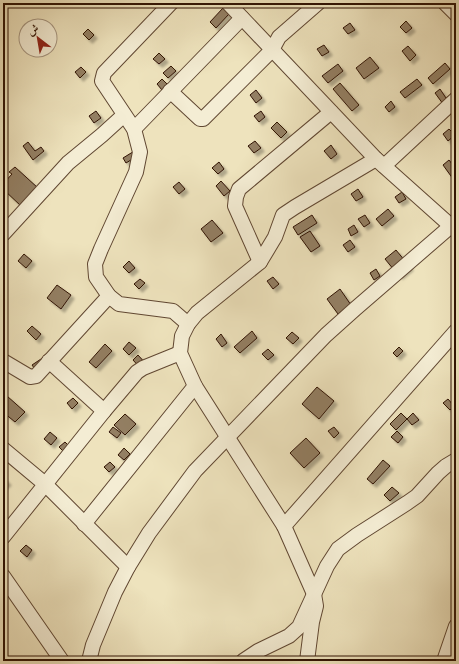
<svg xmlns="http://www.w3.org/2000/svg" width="459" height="664" font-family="Alegreya,Amiri,serif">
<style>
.building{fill:#937f64;stroke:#301303;filter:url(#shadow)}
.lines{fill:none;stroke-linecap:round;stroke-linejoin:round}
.street-casing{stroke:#604732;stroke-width:16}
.street{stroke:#f4edd4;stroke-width:14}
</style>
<defs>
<filter id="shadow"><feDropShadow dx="3.5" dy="3.5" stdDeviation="1" flood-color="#0004"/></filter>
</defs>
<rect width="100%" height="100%" fill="#eee3bd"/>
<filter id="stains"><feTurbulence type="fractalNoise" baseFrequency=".005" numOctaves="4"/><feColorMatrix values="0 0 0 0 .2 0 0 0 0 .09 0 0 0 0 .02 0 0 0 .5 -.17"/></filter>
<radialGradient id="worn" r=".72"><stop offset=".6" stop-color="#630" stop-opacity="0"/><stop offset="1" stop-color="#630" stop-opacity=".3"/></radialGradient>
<g class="building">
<polygon points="223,8 229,14 216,28 210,22"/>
<polygon points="406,21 412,28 406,33 400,27"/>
<polygon points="350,23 355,30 348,34 343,28"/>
<polygon points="88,29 94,35 89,40 83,34"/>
<polygon points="324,45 329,52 322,56 317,49"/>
<polygon points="408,46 416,55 410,61 402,51"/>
<polygon points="159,53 165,59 159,64 153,59"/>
<polygon points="370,57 379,68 364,79 356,68"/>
<polygon points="445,63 450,69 433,84 428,78"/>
<polygon points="338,64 343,71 328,83 322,76"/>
<polygon points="171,66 176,71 168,78 163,73"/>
<polygon points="81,67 86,72 80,78 75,72"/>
<polygon points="162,79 168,85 162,90 157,84"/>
<polygon points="417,79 422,85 405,98 400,92"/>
<polygon points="340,83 359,105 352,111 333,89"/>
<polygon points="440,89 446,98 456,91 456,101 446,108 435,93"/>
<polygon points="256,90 262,98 256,103 250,95"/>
<polygon points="391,101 395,107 389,112 385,107"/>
<polygon points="96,111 101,118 94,123 89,116"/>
<polygon points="261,111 265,117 259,122 254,116"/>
<polygon points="277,122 287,132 281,138 271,128"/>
<polygon points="449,129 455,135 448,141 443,134"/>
<polygon points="255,141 261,148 254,153 248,146"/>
<polygon points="28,142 35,151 41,147 44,151 33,160 23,146"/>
<polygon points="331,145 337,154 331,159 324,151"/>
<polygon points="136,150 139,155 126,163 123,158"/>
<polygon points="449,160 456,169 456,183 443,165"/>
<polygon points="219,162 224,169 218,174 212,168"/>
<polygon points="15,167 38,188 21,206 3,189 3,184 12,174 9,172"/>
<polygon points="221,181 230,191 224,196 216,186"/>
<polygon points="179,182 185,189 179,194 173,187"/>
<polygon points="358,189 363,197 356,201 351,194"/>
<polygon points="402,192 406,199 399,203 395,197"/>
<polygon points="388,209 394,216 382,226 376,219"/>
<polygon points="312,215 317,223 298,235 293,227"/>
<polygon points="365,215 370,223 364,227 358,219"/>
<polygon points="212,220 223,233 211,242 201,229"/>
<polygon points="354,225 358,232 351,236 348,229"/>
<polygon points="310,231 320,246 311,252 300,237"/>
<polygon points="350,240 355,247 348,252 343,245"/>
<polygon points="396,250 410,267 399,276 385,259"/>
<polygon points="24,254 32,261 26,268 18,261"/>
<polygon points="129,261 135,268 129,273 123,267"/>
<polygon points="376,269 380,276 374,280 370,273"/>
<polygon points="273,277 279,284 273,289 267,281"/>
<polygon points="140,279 145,283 139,289 134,284"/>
<polygon points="57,285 71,295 61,309 47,298"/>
<polygon points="340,289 351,305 338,314 327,299"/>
<polygon points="32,326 41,334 36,340 27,331"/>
<polygon points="252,331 257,338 240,353 234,347"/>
<polygon points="292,332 299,338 293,344 286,338"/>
<polygon points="221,334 227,343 222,347 216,339"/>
<polygon points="129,342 136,348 129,355 123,349"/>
<polygon points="105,344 112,351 96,368 89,362"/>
<polygon points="399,347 403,351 397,357 393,353"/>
<polygon points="268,349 274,355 268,360 262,354"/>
<polygon points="138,355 147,365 142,370 133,360"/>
<polygon points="44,357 37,372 32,365"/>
<polygon points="317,387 334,401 319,419 302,404"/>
<polygon points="7,396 25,412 15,422 3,412 3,401"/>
<polygon points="73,398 78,403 72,409 67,403"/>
<polygon points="448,399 454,406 450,410 443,403"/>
<polygon points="401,413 407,419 396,430 390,424"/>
<polygon points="413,413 419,420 412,425 407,419"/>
<polygon points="125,414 136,424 125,435 114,425"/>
<polygon points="113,427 121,433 117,438 109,432"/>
<polygon points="334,427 339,433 334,438 328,431"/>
<polygon points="397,431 403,437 398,443 391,437"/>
<polygon points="50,432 57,438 51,445 44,439"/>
<polygon points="306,438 320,453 304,468 290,453"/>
<polygon points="65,442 71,448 66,454 59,447"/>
<polygon points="124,448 130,454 124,460 118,455"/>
<polygon points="383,460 390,466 373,484 367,479"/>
<polygon points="110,462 115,467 109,472 104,467"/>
<polygon points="3,477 8,482 3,486"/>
<polygon points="392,487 399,493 390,501 384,495"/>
<polygon points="26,545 32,550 27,557 20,551"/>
</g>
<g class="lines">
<g class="street-casing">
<g id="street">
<polyline points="171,3 104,73 102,81 134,129 140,152 136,172 101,249 95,264 96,277 109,296 119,304 173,311 188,324"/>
<polyline points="228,3 376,159 451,226"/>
<polyline points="445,3 456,14"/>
<polyline points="170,91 200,119 203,119 272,50 279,37 318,3"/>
<polyline points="134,129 242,18"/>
<polyline points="384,166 456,99"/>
<polyline points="3,234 68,163 102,135 124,115"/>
<polyline points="260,262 235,206 236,197 239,189 331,112"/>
<polyline points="3,361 30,377 36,376 109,296"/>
<polyline points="49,361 104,411"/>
<polyline points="3,449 45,484 128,567"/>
<polyline points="84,524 195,386"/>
<polyline points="284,526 456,331"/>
<polyline points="3,537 104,411 137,372 143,368 180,353"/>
<polyline points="3,576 62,661"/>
<polyline points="89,661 93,645 115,592 128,567 149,533 195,471 326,335 355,309 451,226 454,227 456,225"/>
<polyline points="243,661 258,651 289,636 299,627 327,566 338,549 357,535 407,503 417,496 438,473 446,466 456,460"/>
<polyline points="307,661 312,622 316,606 314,594 284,526 195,386 180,353 182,336 188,324 197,313 260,262 275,237 283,215 295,207 376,159"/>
<polyline points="444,661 456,626"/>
</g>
</g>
<use href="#street" class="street"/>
</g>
<rect width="459" height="664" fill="none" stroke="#eee3bd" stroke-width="16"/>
<rect x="4" y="4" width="451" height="656" fill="none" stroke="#301303" stroke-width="2"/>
<rect x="8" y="8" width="443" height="648" fill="none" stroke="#301303"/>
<g transform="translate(38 38) rotate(329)"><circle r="19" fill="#f4edd4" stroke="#a69680"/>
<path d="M0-3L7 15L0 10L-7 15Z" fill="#8f2418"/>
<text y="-6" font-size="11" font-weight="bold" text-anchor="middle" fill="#301303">ش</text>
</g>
<rect width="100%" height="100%" filter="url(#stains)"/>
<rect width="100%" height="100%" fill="url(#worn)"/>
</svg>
